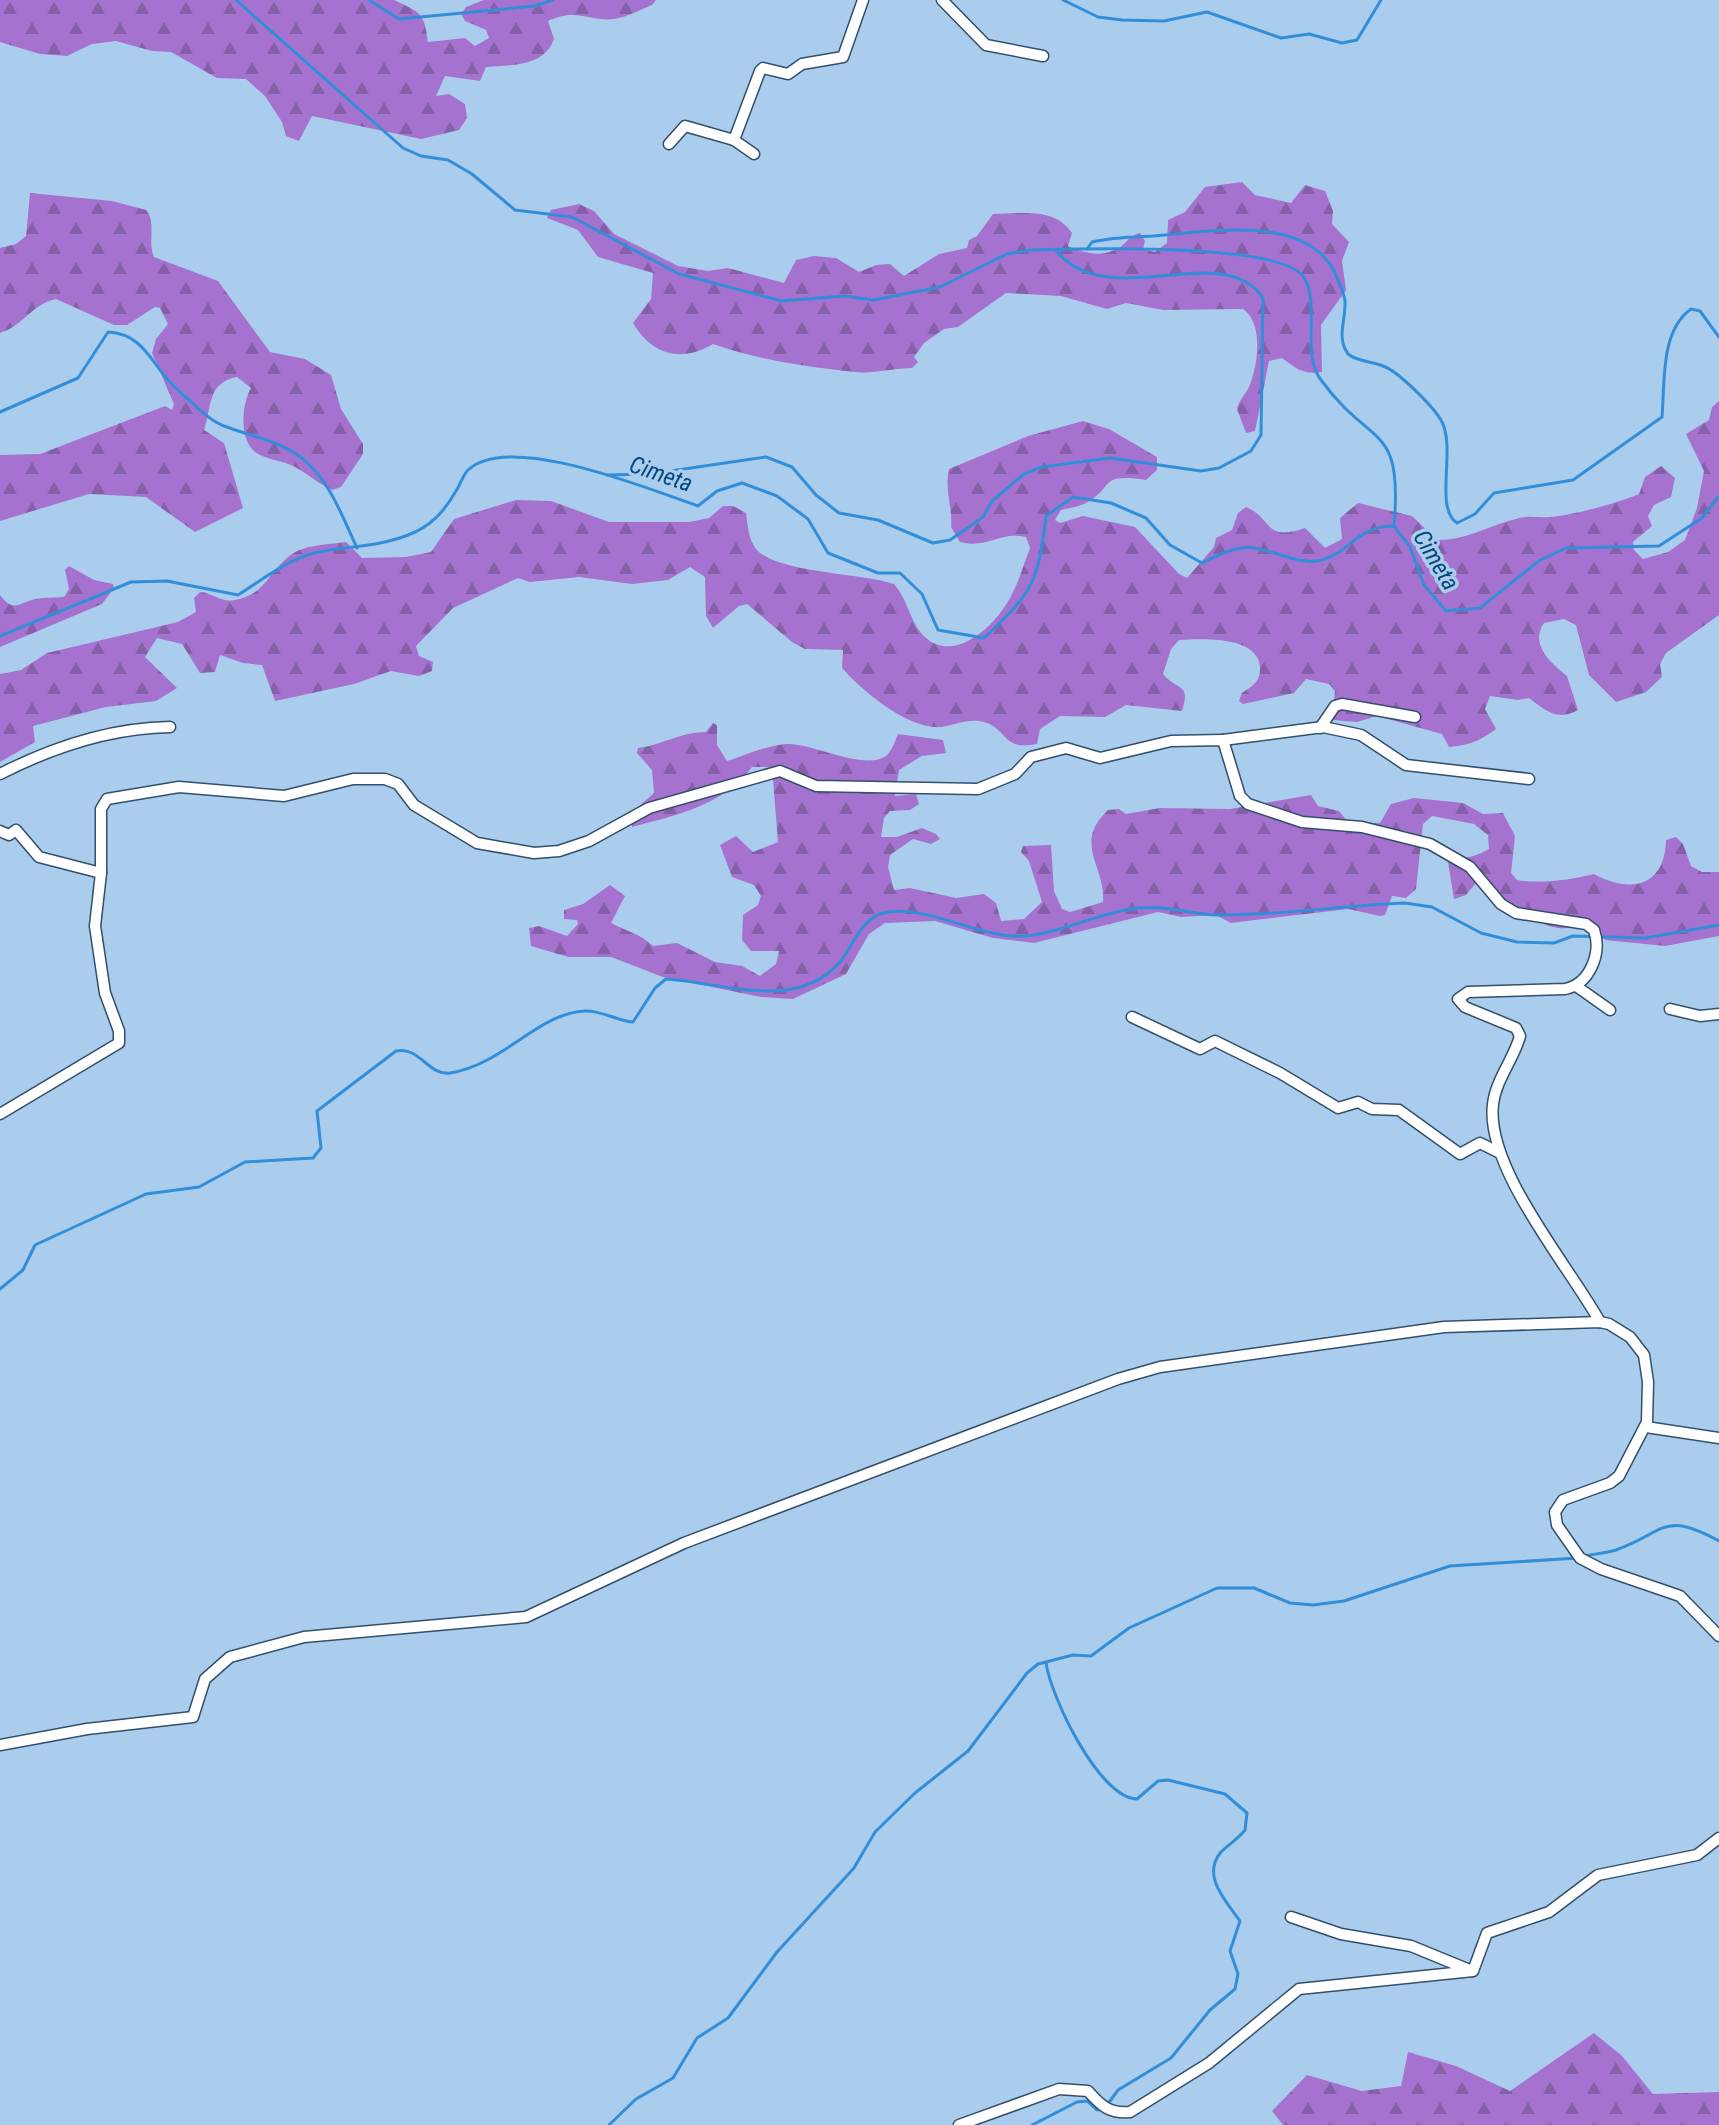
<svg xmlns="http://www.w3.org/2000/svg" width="1719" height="2125" font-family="'Roboto Condensed',sans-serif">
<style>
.forest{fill:url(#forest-firs)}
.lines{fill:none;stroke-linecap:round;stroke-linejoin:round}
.stream{stroke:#338eda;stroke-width:3}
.minor-casing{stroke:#324f6b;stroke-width:13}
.minor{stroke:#fff;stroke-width:10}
.labels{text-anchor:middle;stroke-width:7;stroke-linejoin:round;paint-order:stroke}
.water-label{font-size:24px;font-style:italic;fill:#04497a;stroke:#abcded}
</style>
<defs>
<pattern id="forest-firs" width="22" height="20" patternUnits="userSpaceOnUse" patternTransform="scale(2)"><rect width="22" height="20" fill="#a573cf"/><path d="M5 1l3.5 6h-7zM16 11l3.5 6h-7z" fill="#865fa9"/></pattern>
</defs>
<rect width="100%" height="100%" fill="#abcded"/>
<g class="forest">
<path d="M 0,0 L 394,0 C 421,13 424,12 428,42 L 465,38 L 475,46 L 489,38 L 486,30 L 465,21 L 461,14 L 466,7 L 484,0 L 656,0 L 652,5 C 640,10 627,17 614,19 C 590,22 577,7 548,21 L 554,39 C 544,67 511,65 486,67 L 480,81 L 445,76 L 436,96 L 449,94 L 465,104 L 467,118 L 459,130 L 421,139 L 312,116 L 299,141 L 286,136 L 282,122 L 265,96 L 246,79 L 217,78 L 171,52 L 152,51 L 116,41 L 92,44 L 67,56 L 40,54 L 0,42 Z"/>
<path d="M 1242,182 L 1255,195 L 1291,203 L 1305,185 L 1325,191 L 1333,211 L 1332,224 L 1349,242 L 1342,261 L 1346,290 L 1321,325 L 1322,372 C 1303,375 1295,368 1282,358 L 1269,361 L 1255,431 L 1246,433 L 1237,409 C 1239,400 1245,395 1249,387 C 1258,366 1264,323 1243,309 L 1163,310 L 1126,303 L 1107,309 L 1061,296 L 1006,293 L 958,327 L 944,329 L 924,343 L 914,357 L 918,362 L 912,368 C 894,368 872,374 855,372 C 806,367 759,360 713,344 C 681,363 652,355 633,323 L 651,299 L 653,273 L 598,257 L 578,230 L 547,218 L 551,210 L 579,204 L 594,211 L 614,234 L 678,266 L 708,271 L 728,268 L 784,283 L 796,260 L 814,256 L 836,258 L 859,272 L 876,265 L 890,264 L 904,276 L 939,254 L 967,248 L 969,240 L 977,236 L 993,214 C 1021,214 1054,206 1072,233 L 1068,246 C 1084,253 1102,258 1119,248 C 1128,242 1128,236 1140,233 L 1145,241 L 1143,249 L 1155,252 L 1167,243 L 1168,220 L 1185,212 L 1205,187 Z"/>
<path d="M 30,193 L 112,201 L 146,210 C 157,223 147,240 154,257 L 218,281 L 270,352 L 305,359 L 331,375 L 341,409 L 363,444 L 363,454 L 341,487 L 332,490 C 319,484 308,474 295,467 C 284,461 271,460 260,455 C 238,445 241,405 251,388 L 237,377 C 207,383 212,406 204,430 L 224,443 L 243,508 L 195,532 L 146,497 L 89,494 L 0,521 L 0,455 L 40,454 L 165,406 L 172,410 L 174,404 L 152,353 L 156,339 L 168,324 L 160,308 L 155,307 L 127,325 L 114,325 L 56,299 C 32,304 23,326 0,333 L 0,248 L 16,244 L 26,236 Z"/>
<path d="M 1719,401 L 1719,615 L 1666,653 L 1660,664 L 1662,677 L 1646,692 L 1616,702 L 1589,675 L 1576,625 L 1564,619 L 1544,623 C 1529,645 1552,664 1567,676 L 1578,710 C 1557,722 1545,710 1529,698 L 1518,700 L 1490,696 L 1485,709 L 1496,729 C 1479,741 1471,745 1449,747 L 1442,734 L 1377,716 L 1357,722 L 1332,720 L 1335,691 L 1329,684 L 1306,679 L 1294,693 L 1243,704 L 1239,701 L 1242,693 C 1251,687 1260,682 1260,670 C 1261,635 1202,639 1179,640 L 1171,649 L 1163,674 C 1178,692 1191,682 1182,711 L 1126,705 L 1105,717 L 1060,716 L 1040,729 L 1037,744 C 1002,751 1008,729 984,722 C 967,718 957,725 941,727 C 909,730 862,691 842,668 L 843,650 L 805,649 L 792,642 L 747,604 L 739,606 L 713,628 L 706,616 L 705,577 L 690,567 L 668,580 L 632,584 L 579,577 L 530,582 L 518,578 L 453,608 L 416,646 L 419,656 L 433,662 L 432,671 L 419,676 L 391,671 L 354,684 L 275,701 L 262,665 L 243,663 L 220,655 L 215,672 L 200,673 L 182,644 L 157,638 L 145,657 L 177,688 L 156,701 L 106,707 L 33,726 L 35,742 L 0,762 L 0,674 L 21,670 L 47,653 L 178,622 L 196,612 L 194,598 L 200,592 C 213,593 221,603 235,600 C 265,594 267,575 287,558 C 302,544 326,545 346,542 L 362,558 L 406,557 L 431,552 L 454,519 L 516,500 L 551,501 L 609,522 L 689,522 L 709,518 L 723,506 L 733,506 L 746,513 C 748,526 748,538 756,549 C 776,573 861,573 894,584 C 907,598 909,618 921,633 C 952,669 998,624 1012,594 C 1020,579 1024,563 1030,548 L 1026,537 C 1000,531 987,549 960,542 L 951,527 C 953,508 944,489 949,469 L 1028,436 L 1083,421 L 1109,429 L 1157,457 L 1157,470 L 1146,480 C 1098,473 1116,486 1086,503 C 1079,507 1068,508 1061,510 L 1055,520 L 1060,523 L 1083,516 L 1135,527 L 1179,574 L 1187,578 L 1214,547 L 1216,538 L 1232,530 L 1238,513 L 1246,507 C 1274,519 1263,542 1305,528 L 1325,548 L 1342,539 L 1340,518 L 1358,503 L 1412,516 L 1437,540 C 1468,541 1494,522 1525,517 C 1533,516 1542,518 1550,517 C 1574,515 1618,503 1639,494 L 1645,477 L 1661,466 L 1675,478 L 1671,497 L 1654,505 L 1648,516 L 1652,526 L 1633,542 L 1634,550 L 1643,559 L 1668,552 L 1685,540 L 1697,508 L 1704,471 L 1686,434 L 1709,420 L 1712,407 Z"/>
<path d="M 69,566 L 94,580 L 113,584 L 114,588 L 102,604 L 0,647 L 0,595 C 14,613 18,603 35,599 C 44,597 55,598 64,597 L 69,589 L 65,570 Z"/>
<path d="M 713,723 L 717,725 L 717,745 L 727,761 C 747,755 766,745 788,744 C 811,743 865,771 886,756 C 892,751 895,741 898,734 L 943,740 L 946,753 L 922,756 L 899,770 L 895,796 L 916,794 L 919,804 L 910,810 L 890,811 L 884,818 L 881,837 L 897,837 L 922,828 L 936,834 L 940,839 L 931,844 L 913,839 L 890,855 L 888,867 L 894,890 L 910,888 L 956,898 L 984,894 L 996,903 L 1001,921 L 1024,919 L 1042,902 L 1029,861 L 1021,852 L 1023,846 L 1051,845 L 1054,891 L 1062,909 L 1070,912 L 1103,902 C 1106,866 1072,844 1108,810 L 1119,809 L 1126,814 L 1160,808 L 1230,809 L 1311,795 L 1318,806 L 1339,811 L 1348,822 L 1380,823 L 1391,804 L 1414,798 L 1463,803 L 1483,814 L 1503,813 L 1515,836 L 1511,873 L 1517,880 C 1542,884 1570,880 1594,874 C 1630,894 1665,887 1666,840 L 1676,837 L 1683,844 L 1691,866 L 1702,872 L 1719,872 L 1719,936 L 1665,946 L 1605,940 L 1597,928 C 1583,924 1567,931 1553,927 C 1526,920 1500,896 1481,877 L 1466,895 L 1454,899 L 1447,856 C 1465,859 1473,858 1489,849 L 1488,835 L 1474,824 L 1432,816 L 1423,824 L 1416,889 L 1406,898 L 1392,896 L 1385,915 L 1380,916 L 1348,909 L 1231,923 L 1216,915 L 1181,917 L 1158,912 L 1034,943 L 993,938 L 935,921 L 885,923 L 869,934 L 846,974 L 793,999 L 761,997 L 663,977 L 611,957 L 568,957 L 531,946 L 529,928 L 539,926 L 567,936 L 578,924 L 577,920 L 564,919 L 564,910 L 583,904 L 610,885 L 625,896 L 611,923 C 626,931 641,934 653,946 L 677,943 L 715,962 L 742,966 L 760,976 L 776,964 L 779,951 L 751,951 L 742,940 L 743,915 L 758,905 L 761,896 L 754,885 L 732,877 L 720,845 L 736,836 L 753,852 L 778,842 L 772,767 L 752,767 C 724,805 677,815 632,827 L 631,813 L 654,793 L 652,770 L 637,753 L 638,748 C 662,745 681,732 706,732 Z"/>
<polygon points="1594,2033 1622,2056 1653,2094 1719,2092 1719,2125 1283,2125 1272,2111 1307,2075 1362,2091 1401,2086 1408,2052 1456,2066 1510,2091"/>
</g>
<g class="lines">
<g class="stream">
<path d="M 236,0 L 403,148 L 421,156 L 448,160 L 472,174 L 515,210 L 572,217 L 679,274 L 782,301 L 844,296 L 874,300 L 940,287 L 1007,254 L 1031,250 C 1075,249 1286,241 1305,279 C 1320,309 1301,353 1321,380 C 1372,450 1403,421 1394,526"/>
<polyline points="369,0 399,19 535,6 553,0"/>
<polyline points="1063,0 1098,17 1122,20 1164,21 1207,12 1281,38 1309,34 1342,43 1357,40 1381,0"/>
<path d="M 1087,249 L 1092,242 C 1113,237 1132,237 1153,236 C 1205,232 1307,213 1335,273 C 1338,281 1344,292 1345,301 C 1346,321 1336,337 1348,354 C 1358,362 1371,361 1383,366 C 1398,371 1435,408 1442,422 C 1456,450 1434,508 1457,523 L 1475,514 L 1494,493 L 1573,480 L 1662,417 C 1665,383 1660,331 1691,309 L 1700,311 L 1719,337"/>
<path d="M 0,412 L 78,378 L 108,332 C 147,334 152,369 180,392 C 193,403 208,420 224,426 C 250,436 281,441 303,459 C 330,481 343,518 357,548"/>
<path d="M 607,475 L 650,474 L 766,457 L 792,467 L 816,495 L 839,513 L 878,520 L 933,543 L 950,540 L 983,517 L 992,501 L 1024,474 L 1042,467 L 1110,458 L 1201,471 L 1219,468 L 1251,451 L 1261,435 L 1263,298 C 1223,237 1105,316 1055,249"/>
<path d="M 0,636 L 131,582 L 167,581 L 238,595 C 265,578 291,556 324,551 C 353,546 380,546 408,535 C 430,527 444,512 456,491 C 460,485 463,475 468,470 C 509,431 651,490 698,506 L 717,491 L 742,483 L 777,496 L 808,519 L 828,553 L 878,573 L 900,573 L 922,594 L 938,630 L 984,638 C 1033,592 1038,583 1046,516 L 1073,497 L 1111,503 L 1146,518 L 1170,545 L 1202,563 C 1217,556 1237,545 1255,548 C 1275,551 1302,566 1322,560 C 1351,552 1356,526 1394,526 L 1410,547 L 1424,585 L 1446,611 L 1480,608 L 1540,560 L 1566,548 L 1659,546 L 1702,518 L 1719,496"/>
<path d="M 0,1289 L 23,1270 L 35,1245 L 146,1194 L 199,1187 L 245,1162 L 313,1158 L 321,1148 L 317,1111 L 396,1051 C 420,1046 428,1076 450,1073 C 503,1065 538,1013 585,1011 C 601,1010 617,1021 633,1022 L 655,988 L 666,979 C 722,982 796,1013 840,962 C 853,946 861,919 883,913 C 927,903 981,940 1026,936 C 1065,932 1100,912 1138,908 C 1165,905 1190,914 1217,915 C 1278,916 1343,905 1405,903 L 1432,907 L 1481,933 L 1517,942 L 1554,943 L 1573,936 L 1645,938 L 1719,925"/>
<path d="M 1585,1556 C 1595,1554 1606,1553 1616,1550 C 1666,1532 1663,1510 1719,1541"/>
<polyline points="609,2125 636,2099 673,2078 697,2038 728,2018 777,1952 854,1868 875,1832 915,1793 968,1751 1027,1673 1038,1664 1073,1655 1091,1656 1129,1628 1217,1588 1254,1588 1290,1603 1313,1605 1344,1601 1450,1566 1578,1558"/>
<path d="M 1032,2125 L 1077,2102 L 1087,2101 L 1097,2110 L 1110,2101 L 1118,2090 L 1171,2058 L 1210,2010 L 1235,1989 L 1238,1974 L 1230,1951 L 1240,1921 C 1226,1901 1201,1876 1221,1852 C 1229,1844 1238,1839 1245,1830 L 1247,1813 L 1225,1794 L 1168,1780 L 1158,1781 L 1137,1799 C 1099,1798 1051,1697 1046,1663"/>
</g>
<g class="minor-casing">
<g id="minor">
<polyline points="942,0 986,45 1043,56"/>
<polyline points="669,144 685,126 734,140"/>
<polyline points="754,154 734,140 760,71 763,68 788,74 802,64 843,57 863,0"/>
<polyline points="1320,728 1335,706 1342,704 1415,717"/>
<polyline points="1223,740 1323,727 1361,735 1406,765 1529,779"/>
<path d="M 0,774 C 53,747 110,728 170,727"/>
<polyline points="0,831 9,835 16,830 39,857 101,873"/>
<polyline points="1576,986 1610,1010"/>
<polyline points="1670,1009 1700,1016 1719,1014"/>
<polyline points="1132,1017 1200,1049 1215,1041 1280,1073 1338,1108 1358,1102 1372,1109 1399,1110 1460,1154 1480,1143 1500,1153"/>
<path d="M 0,1114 L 119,1043 L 119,1031 L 105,993 L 95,926 L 101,873 L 101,809 L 107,799 L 179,787 L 284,796 L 353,779 L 385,779 L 398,784 L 414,805 L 477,843 L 534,853 L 559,851 L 589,841 L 649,808 L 780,771 L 816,786 L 978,789 L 1015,774 L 1031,757 L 1066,748 L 1100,758 L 1171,741 L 1223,740 L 1240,796 L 1248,804 L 1302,822 L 1362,827 L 1430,844 L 1470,867 L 1501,904 L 1516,913 L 1586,924 L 1594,930 C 1602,953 1590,984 1565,989 L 1468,992 L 1458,999 L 1465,1007 L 1516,1028 L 1520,1036 C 1514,1059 1496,1079 1493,1104 C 1485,1168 1569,1266 1600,1322"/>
<polyline points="1646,1427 1719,1438"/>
<polyline points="0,1745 87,1729 193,1717 205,1679 230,1657 304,1637 526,1617 684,1543 1118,1379 1160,1367 1444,1327 1600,1322 1609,1324 1630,1337 1644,1355 1648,1382 1647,1422 1619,1476 1610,1483 1563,1500 1555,1512 1557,1525 1580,1558 1601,1569 1680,1596 1719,1636"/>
<polyline points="1291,1917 1341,1934 1411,1946 1472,1971"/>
<path d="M 959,2125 L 1059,2089 L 1088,2091 C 1101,2106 1110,2114 1130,2112 L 1209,2063 L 1299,1989 L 1473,1971 L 1487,1933 L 1549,1912 L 1598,1875 L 1697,1855 L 1719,1838"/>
</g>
</g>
<use href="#minor" class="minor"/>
</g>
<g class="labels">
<g class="water-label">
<text transform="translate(661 474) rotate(19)" y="8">Cimeta</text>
<text transform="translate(1436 560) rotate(59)" y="8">Cimeta</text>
</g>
</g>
</svg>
